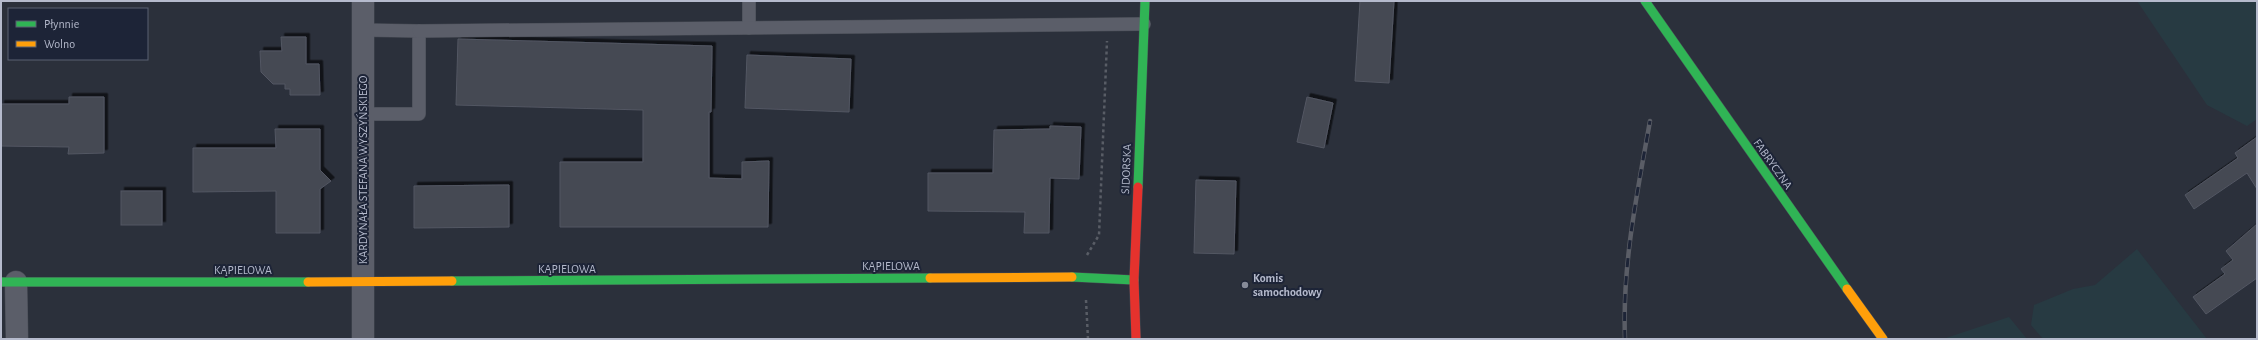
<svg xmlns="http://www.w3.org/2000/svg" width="2258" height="340" font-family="'Alegreya Sans',sans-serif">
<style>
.green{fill:#273a42}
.building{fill:#444852;stroke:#535763;filter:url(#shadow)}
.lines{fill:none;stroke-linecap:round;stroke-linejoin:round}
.lane-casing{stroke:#474b54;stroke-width:14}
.street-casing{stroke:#474b54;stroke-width:23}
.fast-casing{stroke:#474b54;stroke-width:10}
.slow-casing{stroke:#474b54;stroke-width:10}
.jam-casing{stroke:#474b54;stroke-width:10}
.path{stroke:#595d66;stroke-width:2.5;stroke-dasharray:3 3;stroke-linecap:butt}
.lane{stroke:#5b5e69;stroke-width:13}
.street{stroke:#5b5e69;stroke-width:22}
.fast{stroke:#30b455;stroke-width:9}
.slow{stroke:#ff9f0a;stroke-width:9}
.jam{stroke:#e5322d;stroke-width:9}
.rail-casing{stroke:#5a5d66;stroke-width:4.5}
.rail{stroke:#1d2437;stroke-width:3;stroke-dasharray:9;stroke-linecap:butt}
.poi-dot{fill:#858a99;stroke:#1d2437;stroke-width:1.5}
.labels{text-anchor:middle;stroke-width:4;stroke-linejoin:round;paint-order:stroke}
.street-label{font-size:12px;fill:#b5bacc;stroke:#1d2437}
.poi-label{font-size:12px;font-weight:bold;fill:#b5bacc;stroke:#1d2437;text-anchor:start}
</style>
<defs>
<filter id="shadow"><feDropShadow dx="3.5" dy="-3.5" stdDeviation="0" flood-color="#0009"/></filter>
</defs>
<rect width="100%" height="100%" fill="#2b303b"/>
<g class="green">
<polygon points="2137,1 2257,1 2257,119 2247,126 2207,105"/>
<polygon points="2137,249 2207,339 2043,339 2031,325 2034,305 2073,289 2095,285"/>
<polygon points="2009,317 2027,339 1943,339"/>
</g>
<g class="building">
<polygon points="1360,1 1394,1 1389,83 1355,81"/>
<polygon points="281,37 306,37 306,64 319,64 320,95 290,95 290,89 285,89 285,84 273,84 261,72 260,51 282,51"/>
<polygon points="458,39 712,46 711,112 709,112 709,178 742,179 742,162 769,161 768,227 560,227 560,162 643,162 643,110 456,105"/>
<polygon points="747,55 851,59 849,112 745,108"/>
<polygon points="69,97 104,97 104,153 68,154 69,147 1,146 1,104 69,104"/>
<polygon points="1307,97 1333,103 1324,148 1297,142"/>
<polygon points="1050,126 1081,127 1079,179 1050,178 1049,233 1024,233 1025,212 928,211 928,173 993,173 994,130 1050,129"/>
<polygon points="275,129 320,129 320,170 331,181 320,189 320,233 276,233 276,191 193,192 193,148 276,148"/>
<polygon points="2257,137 2257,189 2247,173 2194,209 2185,195 2238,158 2235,153"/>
<polygon points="1196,180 1236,181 1234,254 1194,253"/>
<polygon points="509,185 509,227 414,228 414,186"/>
<rect x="121" y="191" width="41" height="34"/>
<polygon points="2257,224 2257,278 2206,314 2193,297 2225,274 2221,269 2233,260 2226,251"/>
</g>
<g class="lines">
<g class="lane-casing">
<g id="lane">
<polyline points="749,1 749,28"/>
<polyline points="363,30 419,31 419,114 363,114"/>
<polyline points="419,31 1144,24"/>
</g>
</g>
<g class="street-casing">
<g id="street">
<polyline points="363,1 363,339"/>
<polyline points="16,282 17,339"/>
</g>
</g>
<g class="fast-casing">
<g id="fast">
<polyline points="1645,1 1847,289"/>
<polyline points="1138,187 1145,1"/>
<polyline points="1072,277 1134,280"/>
<polyline points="452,281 930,278"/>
<polyline points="1,282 308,282"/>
</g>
</g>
<g class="slow-casing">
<g id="slow">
<polyline points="930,278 1072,277"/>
<polyline points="308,282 452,281"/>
<polyline points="1847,289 1883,339"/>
</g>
</g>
<g class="jam-casing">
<polyline id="jam" points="1136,339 1134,280 1138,187"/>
</g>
<g class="path">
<polyline points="1087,255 1099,235 1107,41"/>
<polyline points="1086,300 1088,339"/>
</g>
<use href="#lane" class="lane"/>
<use href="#street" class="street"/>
<use href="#fast" class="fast"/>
<use href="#slow" class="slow"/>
<use href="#jam" class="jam"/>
<g class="rail-casing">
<path id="rail" d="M 1625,339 C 1622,265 1637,194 1650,121"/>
</g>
<use href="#rail" class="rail"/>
</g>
<circle class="poi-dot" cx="1245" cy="285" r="4"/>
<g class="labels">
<g class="street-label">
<text transform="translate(1773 164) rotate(55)" y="4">FABRYCZNA</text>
<text transform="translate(1126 169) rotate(-88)" y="4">SIDORSKA</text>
<text transform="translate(363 170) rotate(-90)" y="4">KARDYNAŁA STEFANA WYSZYŃSKIEGO</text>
<text x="891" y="270">KĄPIELOWA</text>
<text x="567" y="273">KĄPIELOWA</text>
<text x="243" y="274">KĄPIELOWA</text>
</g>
<g class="poi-label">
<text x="1253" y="282">Komis<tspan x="1253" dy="14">samochodowy</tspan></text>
</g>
</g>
<rect width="2258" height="340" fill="none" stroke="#b5bacc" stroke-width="4"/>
<rect x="8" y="8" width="140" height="52" fill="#1d2437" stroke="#5a6073"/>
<rect x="16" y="21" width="20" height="6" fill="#30b455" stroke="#5a6073"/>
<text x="44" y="28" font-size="12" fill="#b5bacc">Płynnie</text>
<rect x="16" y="41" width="20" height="6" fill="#ff9f0a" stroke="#5a6073"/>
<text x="44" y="48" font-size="12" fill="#b5bacc">Wolno</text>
</svg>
